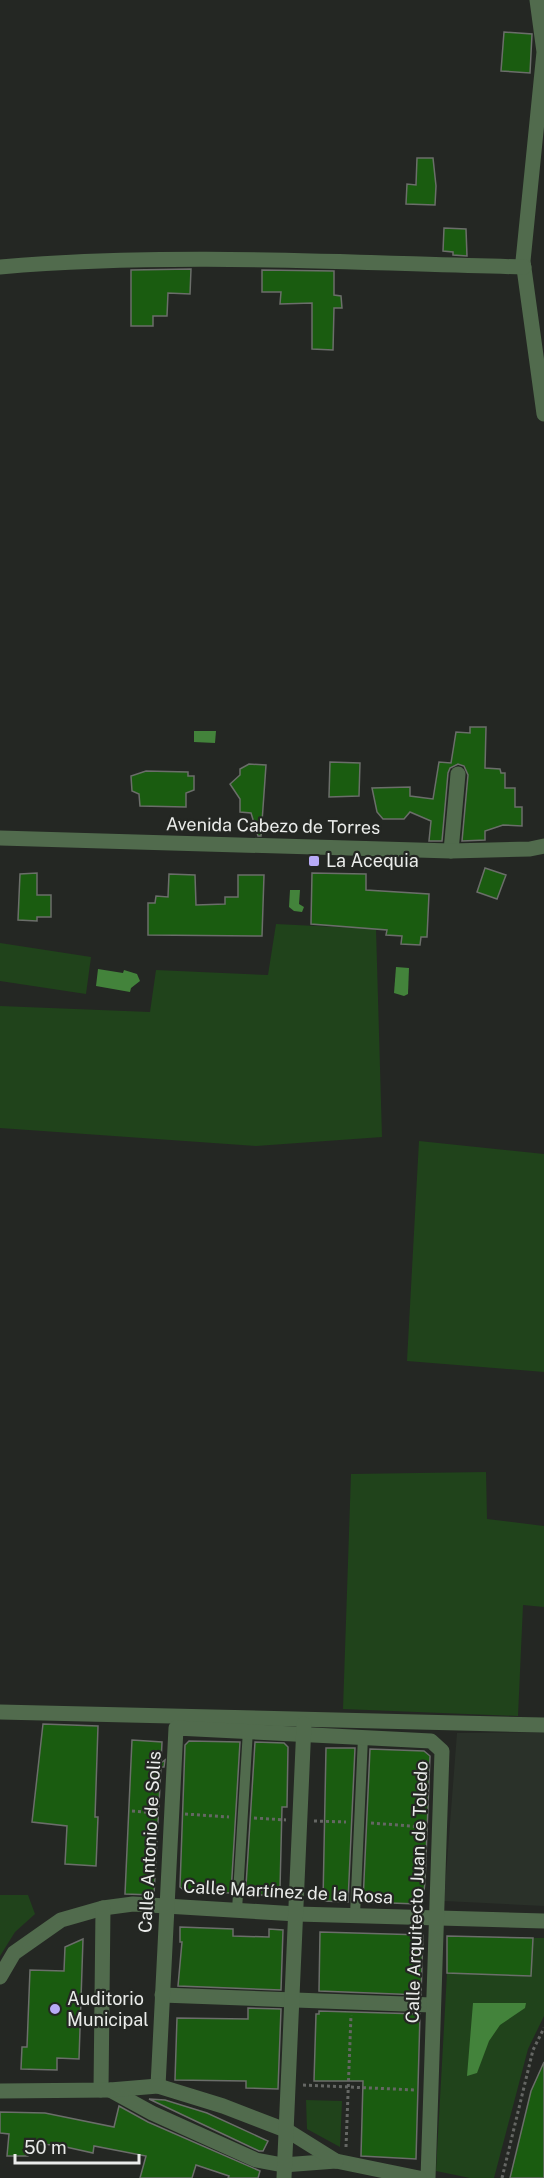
<svg xmlns="http://www.w3.org/2000/svg" width="544" height="2178" font-family="'Public Sans',sans-serif">
<style>
.built{fill:#2a3129}
.green{fill:#20431b}
.water{fill:#43833b}
.building{fill:#1a5c10;stroke:#6b6e6a;stroke-width:1.5}
.lines{fill:none;stroke-linecap:round;stroke-linejoin:round}
.path{stroke:#656764;stroke-width:3;stroke-dasharray:3 3;stroke-linecap:butt}
.pedestrian{stroke:#516b4d;stroke-width:10}
.minor{stroke:#516b4d;stroke-width:15}
.tertiary{stroke:#516b4d;stroke-width:15}
.poi-dot{fill:#b8abf7;stroke:#242723;stroke-width:2}
.labels{text-anchor:middle;stroke-width:4.5;stroke-linejoin:round;paint-order:stroke}
.street-label{font-size:18px;fill:#eaecea;stroke:#242723}
.poi-label{font-size:18px;fill:#eaecea;stroke:#242723;text-anchor:start}
</style>
<rect width="100%" height="100%" fill="#242723"/>
<polygon class="built" points="544,1732 544,1906 444,1901 457,1733"/>
<g class="green">
<polygon points="276,924 376,929 382,1137 256,1146 0,1128 0,1006 150,1012 156,970 268,975"/>
<polygon points="0,943 91,957 86,994 0,981"/>
<polygon points="419,1141 544,1154 544,1372 407,1361"/>
<polygon points="486,1472 487,1519 544,1526 544,1607 523,1605 518,1716 343,1709 351,1474"/>
<polygon points="0,1895 28,1895 35,1914 15,1932 0,1956"/>
<polygon points="533,1938 544,1938 544,2016 528,2049 494,2178 470,2178 436,2171 447,1973 531,1976"/>
<polygon points="306,2100 342,2101 340,2147 307,2129"/>
</g>
<g class="water">
<polygon points="194,731 216,731 215,743 194,742"/>
<polygon points="290,890 300,890 299,904 304,907 302,912 294,911 289,907"/>
<polygon points="396,967 409,968 408,994 404,996 394,993"/>
<polygon points="98,969 123,973 124,970 137,974 140,981 131,988 130,992 96,986"/>
<polygon points="473,2003 526,2003 525,2008 500,2025 489,2041 477,2073 467,2076"/>
</g>
<g class="building">
<polygon points="504,32 532,34 530,73 501,71"/>
<polygon points="417,158 433,158 436,186 435,205 406,204 407,184 416,185"/>
<polygon points="444,228 466,229 467,256 453,255 453,252 443,251"/>
<polygon points="191,269 190,294 168,293 167,316 153,316 153,326 131,326 131,270"/>
<polygon points="262,270 334,271 334,295 341,296 342,308 334,308 333,350 312,349 312,303 280,304 281,292 262,292"/>
<polygon points="470,727 486,727 485,768 500,769 501,773 505,773 505,788 515,788 515,807 522,807 522,826 503,825 485,831 485,840 462,841 468,775 464,766 458,764 450,768 448,773 442,841 429,841 431,821 410,812 404,819 383,819 377,812 372,788 410,787 410,796 433,799 439,762 451,763 456,732 470,733"/>
<polygon points="330,762 360,763 359,796 329,797"/>
<polygon points="249,764 266,765 261,836 258,836 251,813 240,812 240,799 230,784 240,775 240,769"/>
<polygon points="146,771 188,772 188,776 194,776 194,790 186,793 186,807 140,806 139,794 132,791 131,776"/>
<polygon points="485,868 506,875 497,899 477,892"/>
<polygon points="37,873 37,895 51,895 51,917 37,917 37,921 18,920 20,874"/>
<polygon points="312,873 366,874 366,890 429,894 427,937 421,937 420,945 401,944 402,936 386,935 387,930 311,924"/>
<polygon points="169,874 195,875 196,905 225,904 225,897 238,897 238,875 264,875 262,936 148,935 148,903 155,903 156,896 168,897"/>
<polygon points="43,1724 98,1726 95,1817 98,1817 96,1866 65,1864 67,1826 32,1822"/>
<polygon points="132,1740 162,1742 161,1763 165,1760 164,1767 161,1767 154,1895 125,1894"/>
<polygon points="189,1741 240,1742 231,1893 186,1892 180,1887 185,1745"/>
<polygon points="255,1742 284,1743 288,1747 287,1807 282,1807 280,1889 274,1895 260,1895 261,1887 246,1886"/>
<polygon points="326,1748 355,1748 348,1902 323,1901"/>
<polygon points="370,1749 424,1751 430,1756 425,1882 423,1900 418,1904 363,1902"/>
<polygon points="180,1927 233,1929 233,1936 269,1937 269,1929 283,1930 281,1990 178,1986 182,1942 180,1942"/>
<polygon points="320,1932 423,1935 421,1995 319,1991"/>
<polygon points="447,1936 533,1938 531,1976 447,1973"/>
<polygon points="83,1939 79,2059 57,2058 57,2070 21,2069 22,2047 27,2047 30,1970 64,1971 65,1947"/>
<polygon points="248,2008 281,2009 278,2089 246,2088 246,2081 175,2080 177,2018 248,2019"/>
<polygon points="319,2011 420,2014 416,2159 361,2156 363,2081 314,2081 316,2014 319,2014"/>
<polygon points="544,2062 544,2178 510,2178 531,2091"/>
<polygon points="149,2099 165,2100 207,2113 268,2141 263,2151 259,2151"/>
<polygon points="119,2106 148,2122 260,2171 258,2178 228,2178 229,2176 196,2165 192,2178 140,2178 146,2156 94,2146 93,2153 57,2145 28,2144 28,2156 7,2156 9,2134 0,2133 0,2112 45,2113 114,2127"/>
</g>
<g class="lines">
<g class="path">
<polyline points="132,1811 157,1813"/>
<polyline points="185,1814 229,1817"/>
<polyline points="254,1818 286,1820"/>
<polyline points="314,1821 346,1822"/>
<polyline points="371,1823 424,1827"/>
<polyline points="303,2085 416,2090"/>
<polyline points="346,2147 351,2015"/>
<polyline points="502,2178 533,2050 544,2028"/>
</g>
<g class="pedestrian">
<polyline points="237,1910 248,1730"/>
<polyline points="355,1915 363,1737"/>
</g>
<g class="minor">
<polyline points="537,0 544,52 523,261 544,414"/>
<path d="M 0,267 C 174,252 350,263 524,267"/>
<polyline points="451,851 458,774"/>
<polyline points="0,1712 544,1725"/>
<polyline points="0,1977 14,1953 61,1920 103,1908 133,1904 297,1914 544,1921"/>
<polyline points="162,1995 432,2005"/>
<polyline points="158,2086 176,1728 431,1741 442,1751 428,2178"/>
<polyline points="101,2090 103,1908"/>
<polyline points="110,2090 152,2113 256,2160 283,2165 336,2161 419,2178"/>
<polyline points="0,2091 110,2090 158,2086 223,2106 288,2131 336,2161"/>
<polyline points="284,2178 304,1724"/>
</g>
<polyline class="tertiary" points="0,838 451,851 530,849 544,846"/>
</g>
<g class="poi-dot">
<rect x="308" y="855" width="12" height="12" rx="3"/>
<circle cx="55" cy="2009" r="6"/>
</g>
<g class="labels">
<g class="street-label">
<text transform="translate(273 826) rotate(1)" y="6">Avenida Cabezo de Torres</text>
<text transform="translate(150 1842) rotate(-87)" y="6">Calle Antonio de Solis</text>
<text transform="translate(288 1892) rotate(3)" y="6">Calle Martínez de la Rosa</text>
<text transform="translate(417 1892) rotate(-88)" y="6">Calle Arquitecto Juan de Toledo</text>
</g>
<g class="poi-label">
<text x="326" y="867">La Acequia</text>
<text x="67" y="2005">Auditorio<tspan x="67" dy="21">Municipal</tspan></text>
</g>
</g>
<path d="M15 2154v9h124v-9" fill="none" stroke="#eaecea" stroke-width="3"/>
<text x="24" y="2154" font-size="18" fill="#eaecea" stroke="#242723" stroke-width="4.5" paint-order="stroke">50 m</text>
</svg>
